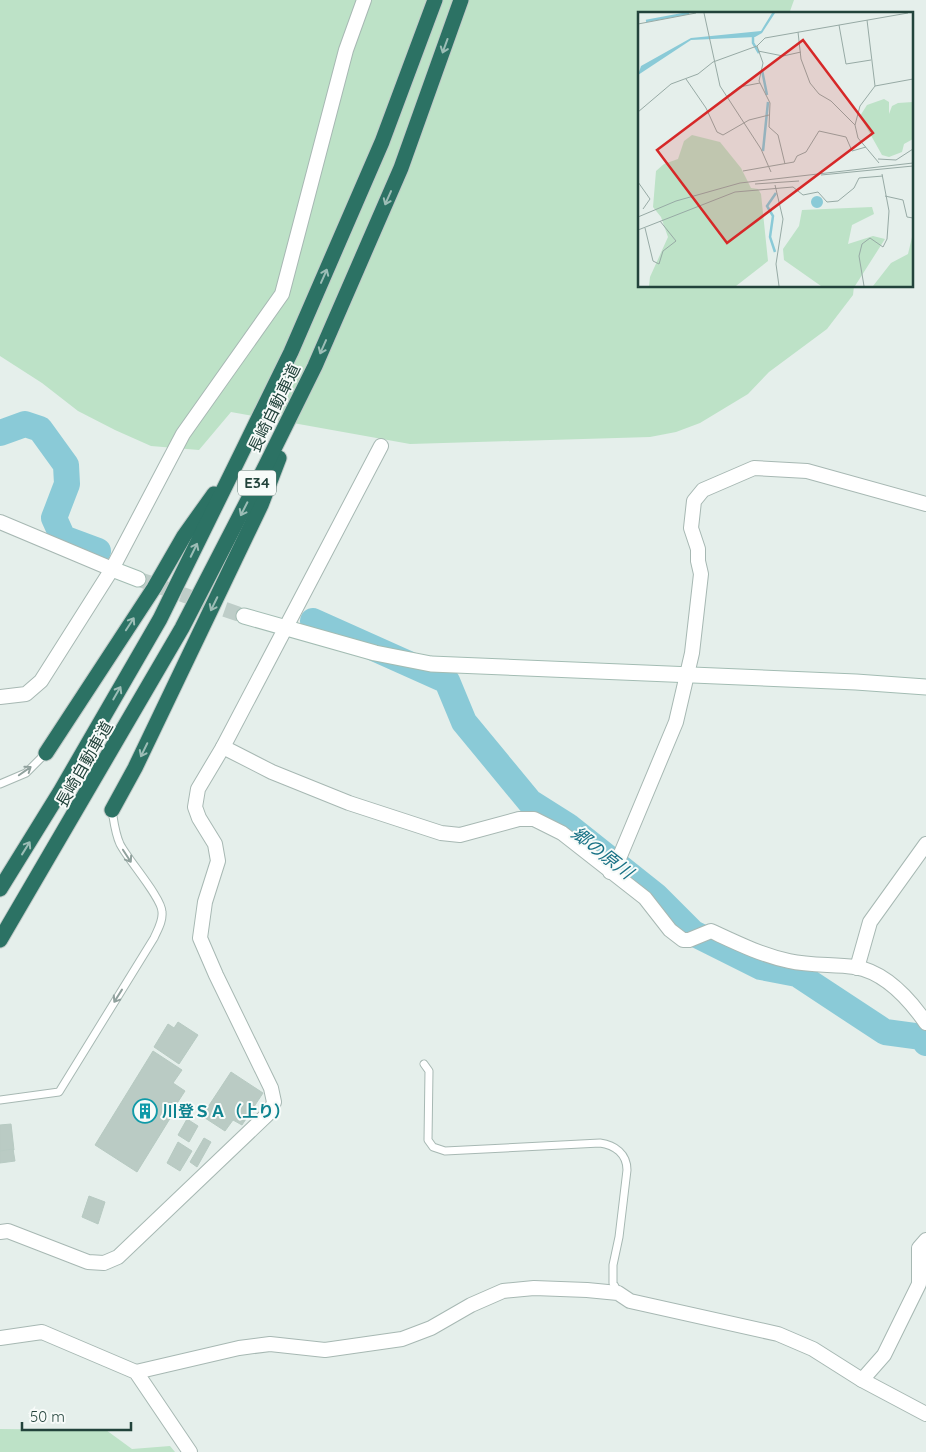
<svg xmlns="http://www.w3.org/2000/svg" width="926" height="1452" font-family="Quicksand,'Noto Sans JP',sans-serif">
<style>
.green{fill:#bde2c7}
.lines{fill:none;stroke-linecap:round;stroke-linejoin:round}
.river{stroke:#8acad7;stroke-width:26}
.building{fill:#bacbc4;stroke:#b7cac2}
.secondary-tunnel{stroke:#becdc8;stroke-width:15;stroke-dasharray:15 8;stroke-linecap:butt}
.lane-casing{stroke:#a7b8b3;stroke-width:9}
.street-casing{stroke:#a7b8b3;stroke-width:16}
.secondary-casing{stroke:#a3bcb3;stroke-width:17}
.highway-casing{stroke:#c1cac8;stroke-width:17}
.lane{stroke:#fff;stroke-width:7}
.street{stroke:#fff;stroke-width:14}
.secondary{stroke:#fff;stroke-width:15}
.highway{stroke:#2c7264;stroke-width:15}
.oneway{stroke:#9cbdb6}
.oneway2{stroke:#90a19d}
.labels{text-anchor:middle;stroke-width:4;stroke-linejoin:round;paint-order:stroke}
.shield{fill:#f7fbf9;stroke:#627a74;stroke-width:1}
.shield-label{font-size:15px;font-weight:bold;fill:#22433b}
.street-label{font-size:16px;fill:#22433b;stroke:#f7fbf9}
.culture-label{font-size:16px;font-weight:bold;fill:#0d838f;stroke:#f7fbf9;text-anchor:start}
.water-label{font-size:18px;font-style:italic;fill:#177185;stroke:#f7fbf9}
.inset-river{fill:none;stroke:#8acad7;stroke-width:2.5}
.inset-road{fill:none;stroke:#97aaa5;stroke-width:1}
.view{fill:#d62828;fill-opacity:0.15;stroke:#d62828;stroke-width:2.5}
.inset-edge{fill:none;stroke:#22433b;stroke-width:2.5}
</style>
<rect width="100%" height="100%" fill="#e5efeb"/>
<g class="green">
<polygon points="0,0 794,0 789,14 640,14 640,286 854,286 853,295 827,329 769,372 748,394 700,423 676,432 650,437 410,444 231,412 199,450 151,446 115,430 78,411 42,383 0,356"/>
<polygon points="0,1429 106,1430 132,1449 170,1446 175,1452 0,1452"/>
</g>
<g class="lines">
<g class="river">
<polyline points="0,433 25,424 40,429 66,465 67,484 54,518 63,538 98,551"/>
<polyline points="313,621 447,681 464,722 530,802 568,826 656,896 693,933 761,967 797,974 885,1032 922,1037 926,1043"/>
</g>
</g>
<g class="building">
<polygon points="178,1022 198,1035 179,1064 154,1047 168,1024 174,1028"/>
<polygon points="153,1051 182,1070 173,1083 185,1091 172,1111 174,1112 137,1172 95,1145"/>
<polygon points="231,1072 263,1093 242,1125 233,1120 225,1131 202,1116"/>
<polygon points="187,1119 198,1126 189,1142 178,1135"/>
<polygon points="11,1124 14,1150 0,1151 0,1125"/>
<polygon points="204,1138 211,1142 197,1167 190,1162"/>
<polygon points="178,1142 192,1151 180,1171 167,1163"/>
<polygon points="13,1149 15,1161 0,1163 0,1151"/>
<polygon points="89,1196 105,1202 98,1224 82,1217"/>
</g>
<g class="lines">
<polyline class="secondary-tunnel" points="138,579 244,616"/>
<g class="lane-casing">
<g id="lane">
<polyline points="0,784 26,773 46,753"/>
<path d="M 424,1064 L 429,1071 L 428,1140 L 433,1147 L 445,1151 L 600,1143 C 615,1145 627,1154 627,1170 L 619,1237 L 613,1265 L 613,1283 L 618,1292"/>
<path d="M 0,1100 L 59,1092 L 154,938 C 158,929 163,921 162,912 C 162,898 128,860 120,844 C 115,833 114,822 112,810"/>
</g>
</g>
<g class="street-casing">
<g id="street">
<polyline points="0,522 112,569"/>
<polyline points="0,697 26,694 41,681 112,569 183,434 282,294 346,50 364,0"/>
<path d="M 223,747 L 272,772 L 349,803 L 441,833 L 460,835 L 519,819 L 534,819 L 562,833 L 645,898 L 670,930 L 683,940 L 689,940 L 711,931 C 737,943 761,955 789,961 C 811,966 833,964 855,967 C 885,972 910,1000 926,1023"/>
<polyline points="610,872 620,856 676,722 692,653 701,574 698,561 698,549 691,528 694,501 703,490 754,468 807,471 926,504"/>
<polyline points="857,968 870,922 926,844"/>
<polyline points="0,1232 8,1231 88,1262 104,1263 118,1257 270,1112 274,1102 271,1088 216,975 200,938 205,902 218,861 215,844 199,818 195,807 198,789 223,747 381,446"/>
<polyline points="0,1338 42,1332 136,1372 190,1452"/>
<polyline points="136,1372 239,1348 270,1344 325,1350 402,1339 431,1328 471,1305 503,1291 534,1288 587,1290 618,1293 630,1301 778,1334 813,1349 862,1380 926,1414"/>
<polyline points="862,1380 884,1355 919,1284 919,1248 926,1240"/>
</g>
</g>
<g class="secondary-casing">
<g id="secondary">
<polyline points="112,569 138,579"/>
<polyline points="244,616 375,653 431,664 856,682 926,687"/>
</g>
</g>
<g class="highway-casing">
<g id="highway">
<polyline points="46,753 154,588 184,536 214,494"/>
<polyline points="112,810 135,768 261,505 279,458"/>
<polyline points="0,889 60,792 160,619 241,454 291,352 382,142 435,0"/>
<polyline points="0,940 182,628 266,465 315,366 401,168 461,0"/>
</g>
</g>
<use href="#lane" class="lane"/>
<use href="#street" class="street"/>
<use href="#secondary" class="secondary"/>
<use href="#highway" class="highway"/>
</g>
<defs><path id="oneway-shaft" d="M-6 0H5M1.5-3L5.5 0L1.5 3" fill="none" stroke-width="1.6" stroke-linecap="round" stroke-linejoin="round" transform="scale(1.25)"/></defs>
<g class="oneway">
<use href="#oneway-shaft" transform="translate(445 46) rotate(110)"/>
<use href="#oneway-shaft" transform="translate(388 198) rotate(114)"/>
<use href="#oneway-shaft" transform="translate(324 276) rotate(-66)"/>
<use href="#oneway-shaft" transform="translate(323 347) rotate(114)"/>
<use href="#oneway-shaft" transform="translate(244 509) rotate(117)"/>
<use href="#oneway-shaft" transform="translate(194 550) rotate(-64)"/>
<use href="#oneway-shaft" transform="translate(214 604) rotate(116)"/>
<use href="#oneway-shaft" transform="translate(130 624) rotate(-57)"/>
<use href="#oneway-shaft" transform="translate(117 693) rotate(-60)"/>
<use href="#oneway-shaft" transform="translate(144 750) rotate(116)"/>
<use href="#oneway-shaft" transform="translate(26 848) rotate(-58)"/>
</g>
<g class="oneway2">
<use href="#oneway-shaft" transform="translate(25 771) rotate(-35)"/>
<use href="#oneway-shaft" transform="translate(127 856) rotate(57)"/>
<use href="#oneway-shaft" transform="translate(118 996) rotate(122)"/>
</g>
<defs>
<g id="building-ring" transform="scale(1.25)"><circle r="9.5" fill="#f7fbf9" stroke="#0f9aa8" stroke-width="1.5"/><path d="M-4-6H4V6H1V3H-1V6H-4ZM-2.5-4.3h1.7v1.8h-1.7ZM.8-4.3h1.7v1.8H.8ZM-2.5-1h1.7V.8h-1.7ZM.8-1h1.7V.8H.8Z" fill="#0f9aa8"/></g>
</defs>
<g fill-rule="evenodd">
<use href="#building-ring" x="145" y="1111"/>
</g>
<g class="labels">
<rect class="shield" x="238" y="470.5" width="38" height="25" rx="4"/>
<g class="shield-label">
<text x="257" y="488">E34</text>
</g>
<g class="street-label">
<text transform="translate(274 408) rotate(-64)" y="6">長崎自動車道</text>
<text transform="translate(84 764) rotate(-60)" y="6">長崎自動車道</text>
</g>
<g class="culture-label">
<text x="162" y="1117">川登ＳＡ（上り）</text>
</g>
<g class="water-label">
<text transform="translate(602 853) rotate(38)" y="6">郷の原川</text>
</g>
</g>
<g transform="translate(638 12)">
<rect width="275" height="275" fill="#e5efeb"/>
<path d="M 246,87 L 251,90 L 251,102 L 254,94 L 260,91 L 275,90 L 275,127 L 266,132 L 264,140 L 251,145 L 244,143 L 222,104 L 229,93 ZM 54,123 L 82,130 L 103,156 L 113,176 L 120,177 L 123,182 L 130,249 L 98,274 L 11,274 L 12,265 L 30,225 L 23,205 L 15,195 L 18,159 L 26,152 L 40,147 L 46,129 ZM 234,195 L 236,202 L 214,213 L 210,232 L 235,224 L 247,227 L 217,274 L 183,274 L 146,248 L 145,237 L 161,214 L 164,198 ZM 275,221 L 275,274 L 235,274 L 253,251 L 270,242 Z" fill="#bde2c7"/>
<path d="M 134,1 L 137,1 L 124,21 L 117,25 L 53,28 L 0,63 L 3,54 L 53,26 L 123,19 ZM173 190a6 6 0 1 1 12 0a6 6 0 1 1-12 0Z" fill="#8acad7"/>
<path class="inset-river" d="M 8,9 L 51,1M 115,23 L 115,31 L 121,41M 124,58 L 129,83M 125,139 L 130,90M 137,240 L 132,225 L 135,204 L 129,194 L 138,181"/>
<path class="inset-road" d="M 66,1 L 82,74 L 123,137 L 133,160M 229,8 L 237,74 L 222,94 L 217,113 L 220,126 L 241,151M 0,12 L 58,1M 201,13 L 208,52 L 233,48M 160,20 L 163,47 L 172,71 L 181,82 L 193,89 L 217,113M 119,34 L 125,51 L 121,69 L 132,91 L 131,115 L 140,123 L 147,152M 120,39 L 145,44 L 163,40M 48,67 L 68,96 L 79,120 L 85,123 L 111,108 L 131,103M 237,74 L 275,67M 88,85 L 101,75 L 122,71M 0,100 L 33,72 L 60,62 L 75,50 L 119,34 L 127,26 L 270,1M 240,147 L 258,148 L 275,137M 105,159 L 156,150 L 159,144 L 168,140 L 181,119 L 208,125 L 214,139 L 228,135M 183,163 L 275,154M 0,170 L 12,187 L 5,197M 117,172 L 161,169M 137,173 L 145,207 L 138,252 L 141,274M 247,184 L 265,188 L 269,205 L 275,206M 0,205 L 38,189 L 102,171 L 275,151M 7,216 L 15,249 L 21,252 L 25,239 L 38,229 L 22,209M 0,218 L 97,180 L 155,175 L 165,183 L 180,180 L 189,190 L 200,189 L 216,176 L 221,166 L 245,164M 226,274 L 221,244 L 224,232 L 232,226 L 245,235 L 249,227 L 251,199 L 244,162"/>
<path class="view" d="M 165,28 L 235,121 L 89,231 L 19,138 Z"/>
<rect width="275" height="275" class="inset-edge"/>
</g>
<path d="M22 1422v8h109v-8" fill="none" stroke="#22433b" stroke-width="2.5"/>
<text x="30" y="1422" font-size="15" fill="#22433b" stroke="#f7fbf9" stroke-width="4" paint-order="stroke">50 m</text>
</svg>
